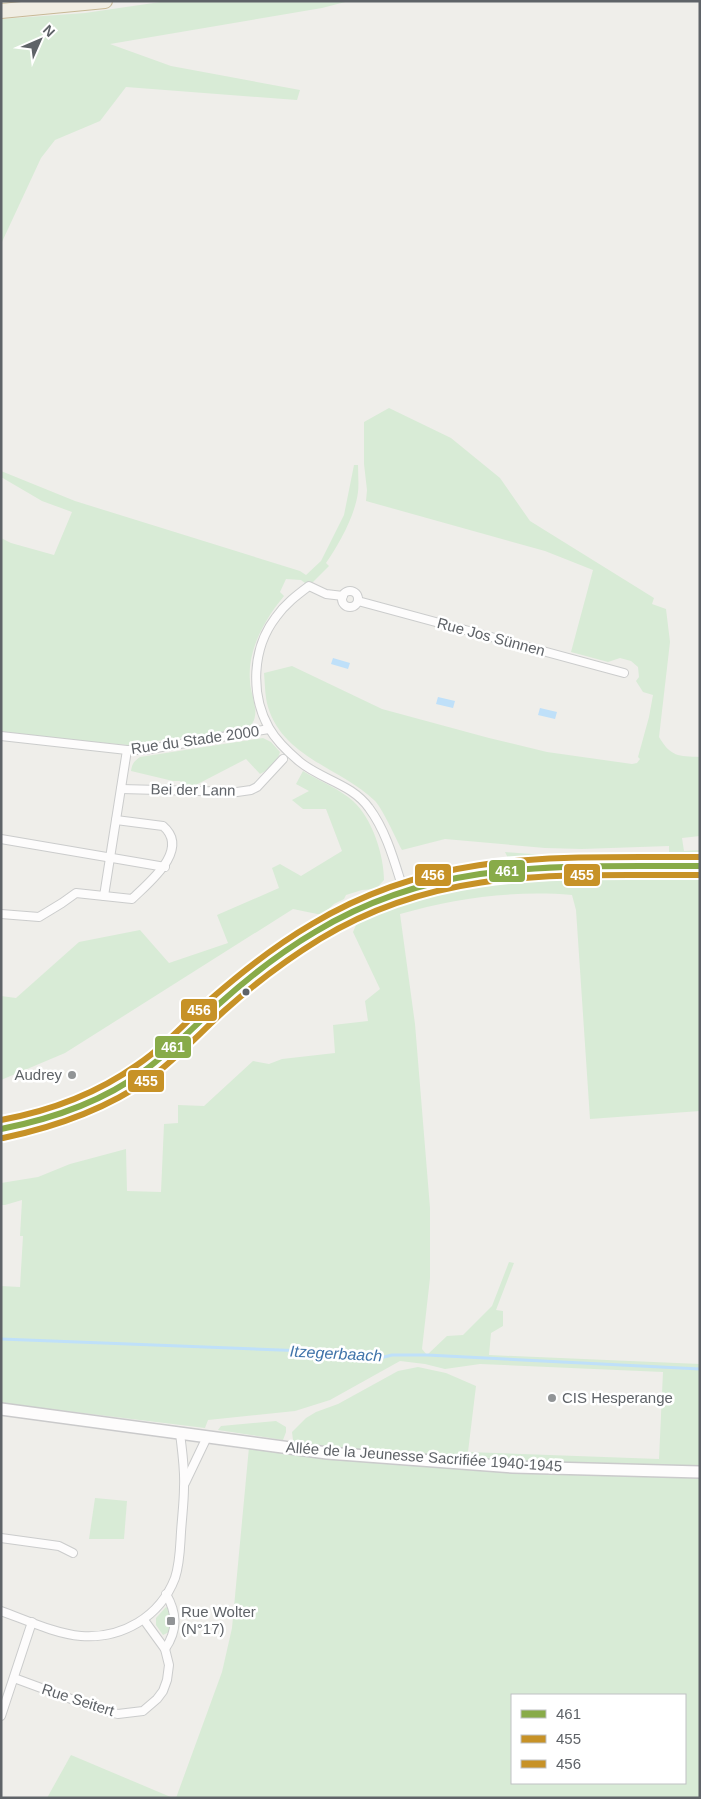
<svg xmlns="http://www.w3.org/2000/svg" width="701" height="1799" font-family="Helvetica,sans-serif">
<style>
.green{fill:#d8ebd6;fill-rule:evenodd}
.water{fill:#bfe0f9}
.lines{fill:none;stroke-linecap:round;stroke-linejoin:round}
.stream{stroke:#bfe0f9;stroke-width:3}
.street-casing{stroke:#cbcccc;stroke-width:10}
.secondary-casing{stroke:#cacacb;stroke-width:14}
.highway-casing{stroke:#c8b996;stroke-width:16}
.street{stroke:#fdfcfc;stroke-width:8}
.secondary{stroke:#fdfcfc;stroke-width:11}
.highway{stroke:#f0ede3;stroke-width:14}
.bus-1-casing{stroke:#fff;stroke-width:10}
.bus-2-casing{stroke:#fff;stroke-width:10}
.bus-3-casing{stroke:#fff;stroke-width:10}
.bus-1{stroke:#88ab49;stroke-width:6}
.bus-2{stroke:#c79227;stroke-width:6}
.bus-3{stroke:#c79227;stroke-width:6}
.bus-dot{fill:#5f6368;stroke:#fff;stroke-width:2}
.poi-dot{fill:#919496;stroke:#fff;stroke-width:2}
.labels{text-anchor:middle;stroke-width:5;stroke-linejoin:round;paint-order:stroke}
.street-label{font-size:15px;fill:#5f6368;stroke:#fff}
.poi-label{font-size:15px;fill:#5f6368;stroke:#fff;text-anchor:start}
.water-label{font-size:16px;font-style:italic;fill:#4174aa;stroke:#fff}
.line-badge{stroke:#fff;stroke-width:2}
.badge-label{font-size:14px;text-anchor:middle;font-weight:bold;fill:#fff}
</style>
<rect width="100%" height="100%" fill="#efeeea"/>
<g class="green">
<polygon points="167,1 349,1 322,8 110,44 171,66 300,90 297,100 126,87 100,121 55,140 41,158 1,244 1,19 85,13"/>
<path d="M 389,408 L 451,438 L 500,478 L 530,521 L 654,598 L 652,604 L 666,609 L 670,642 L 659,737 C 671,757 678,756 700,757 L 700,836 L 682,838 L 684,851 L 700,850 L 700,1111 L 590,1119 L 576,910 L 572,895 C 515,890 455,898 400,914 L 415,1024 L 430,1208 L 430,1278 L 422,1349 L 427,1355 L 447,1336 L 463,1335 L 492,1306 L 509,1262 L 514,1263 L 496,1310 L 503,1311 L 503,1326 L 491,1333 L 489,1355 L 700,1364 L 700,1798 L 176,1798 L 222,1672 L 232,1628 L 249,1447 L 289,1452 L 293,1440 L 292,1432 L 306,1418 L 316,1412 L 338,1404 L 398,1371 L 418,1367 L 446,1373 L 476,1386 L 468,1452 L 659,1459 L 663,1372 L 480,1364 L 445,1369 L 425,1364 L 400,1361 L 330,1400 L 295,1411 L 208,1420 L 205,1428 L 1,1403 L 1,1286 L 20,1287 L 23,1236 L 20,1236 L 22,1200 L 5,1205 L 1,1205 L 1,1183 L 38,1177 L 70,1164 L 126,1149 L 127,1191 L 161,1192 L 164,1124 L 178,1123 L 178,1105 L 204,1106 L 253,1061 L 269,1064 L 282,1059 L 335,1053 L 333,1025 L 368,1021 L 365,1001 L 380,989 L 353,932 L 358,920 C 393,907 428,894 464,887 C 512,877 562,877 610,877 L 610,867 L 583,862 L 582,856 L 669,853 L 669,846 L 582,849 L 545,848 L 445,839 L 402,850 C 396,839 382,807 374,800 C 340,768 283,757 268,707 C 265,697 265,684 264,673 L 292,666 L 382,709 L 489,738 L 547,752 L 632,764 L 637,763 L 640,759 L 638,757 L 649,717 L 653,695 L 643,692 L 636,681 L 639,677 L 638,667 L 631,661 L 620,658 L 608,662 L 571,652 L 593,570 L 545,551 L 366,501 L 367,490 L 364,464 L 364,422 ZM 512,1695 L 685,1695 L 685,1783 L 512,1783 Z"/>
<path d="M 354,465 L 358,465 C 358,474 359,484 358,492 C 355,516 339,544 326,563 L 329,566 L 309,586 L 301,580 L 286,579 L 280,592 L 284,596 C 265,619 247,650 250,681 C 250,692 257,704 255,716 C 254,723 250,727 243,729 L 128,745 L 94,742 L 93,746 L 1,736 L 1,538 L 11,543 L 54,555 L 72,512 L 42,501 L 1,477 L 1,471 L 75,501 L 300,571 L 306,575 L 321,561 L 344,515 Z"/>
<path d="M 263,738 L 271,742 L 280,752 C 277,763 270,769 260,774 L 246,759 L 190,788 L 180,781 L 173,781 L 131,771 C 132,764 134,761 140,757 Z"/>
<path d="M 303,771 C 319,781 340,789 353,801 C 372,818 384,855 384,880 L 376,889 L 362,890 L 346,895 L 344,899 L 334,904 L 322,915 L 293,909 L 65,1053 L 1,1080 L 1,996 L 16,998 L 79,942 L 140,930 L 169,963 L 228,943 L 217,915 L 279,888 L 272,868 L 280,864 L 301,876 L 342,851 L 326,809 L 303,809 L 292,800 L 309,791 L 296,784 Z"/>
<polygon points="505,852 545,855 545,859 510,862"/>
<polygon points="276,1421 286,1427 286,1432 283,1440 218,1430 221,1426"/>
<polygon points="95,1498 127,1501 124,1539 89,1539"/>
<polygon points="166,1607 170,1609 169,1632 163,1635 156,1625 156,1618"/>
<polygon points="71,1755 173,1798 47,1798"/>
</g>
<g class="water">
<polygon points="333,658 350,663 348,669 331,664"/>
<polygon points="438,697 455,701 453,708 436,704"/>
<polygon points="540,708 557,712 555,719 538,715"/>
</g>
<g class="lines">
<polyline class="stream" points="1,1339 359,1353 380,1358 392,1355 427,1355 700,1369"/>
<g class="street-casing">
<g id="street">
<circle cx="350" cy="599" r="8"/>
<path d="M 343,596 L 326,594 L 309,586 C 297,595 285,604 276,617 C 252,648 250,694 269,728 C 277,742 288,752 300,762 C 322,780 352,784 369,808 C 387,832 395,864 404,892"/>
<polyline points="358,601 624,673"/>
<polyline points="1,736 127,750 144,750 269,729"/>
<polyline points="121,789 237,792 251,790 257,787 283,759"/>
<polyline points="1,839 165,867"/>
<path d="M 104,896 L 132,899 C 148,883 191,850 163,826 L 116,820"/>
<polyline points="1,914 39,917 62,903 76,893 104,896 127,750"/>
<polyline points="185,1483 207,1437"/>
<polyline points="1,1538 59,1546 73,1553"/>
<path d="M 1,1611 C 26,1620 56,1634 81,1636 C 122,1639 160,1617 175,1578 C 180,1563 180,1548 181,1532 C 182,1517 184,1502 184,1487 C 185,1469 182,1451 180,1433"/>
<path d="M 165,1649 C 178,1630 177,1613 166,1594"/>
<polyline points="14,1678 101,1710 118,1714 143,1711 157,1699 163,1691 167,1680 169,1665 165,1649 144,1620"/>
<polyline points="1,1716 32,1622"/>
</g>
</g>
<g class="secondary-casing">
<g id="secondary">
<path d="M 1,1129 C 47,1121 91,1106 131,1080 C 164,1059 191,1030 219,1004 C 249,978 281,953 315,932 C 368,899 433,878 494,871 C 562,864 632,867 700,866"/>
<polyline points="1,1409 327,1453 513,1467 700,1472"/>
</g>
</g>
<g class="highway-casing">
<polyline id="highway" points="1,11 105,1"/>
</g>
<use href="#street" class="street"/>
<use href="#secondary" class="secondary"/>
<use href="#highway" class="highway"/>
<g class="bus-1-casing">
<path id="bus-1" d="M 1,1129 C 52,1119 102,1102 144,1071 C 171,1051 194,1026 219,1004 C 249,977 281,952 315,932 C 439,857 561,867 700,866"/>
</g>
<g class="bus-2-casing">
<path id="bus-2" d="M 3,1138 C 55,1127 105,1110 149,1079 C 176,1059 199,1034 224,1011 C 253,985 286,960 320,939 C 442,865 563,876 700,875"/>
</g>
<g class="bus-3-casing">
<path id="bus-3" d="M 1,1120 C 50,1111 96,1094 137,1065 C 165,1046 187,1021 212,998 C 243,971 276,945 312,924 C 438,848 559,858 700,857"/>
</g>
<use href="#bus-1" class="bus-1"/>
<use href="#bus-2" class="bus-2"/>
<use href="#bus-3" class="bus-3"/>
</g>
<circle class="bus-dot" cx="246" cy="992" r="4.5"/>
<g class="poi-dot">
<circle cx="72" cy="1075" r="5"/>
<circle cx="552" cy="1398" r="5"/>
<rect x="166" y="1616" width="10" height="10" rx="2.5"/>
</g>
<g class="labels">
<g class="street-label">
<text transform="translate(491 637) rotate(15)" y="5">Rue Jos Sünnen</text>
<text transform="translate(195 740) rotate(-8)" y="5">Rue du Stade 2000</text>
<text transform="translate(193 790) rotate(1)" y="5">Bei der Lann</text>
<text transform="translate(424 1457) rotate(4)" y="5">Allée de la Jeunesse Sacrifiée 1940-1945</text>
<text transform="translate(78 1700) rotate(18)" y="5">Rue Seitert</text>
</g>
<g class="poi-label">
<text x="62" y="1080" text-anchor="end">Audrey</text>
<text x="562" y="1403">CIS Hesperange</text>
<text x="181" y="1617">Rue Wolter<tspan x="181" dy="17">(N°17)</tspan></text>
</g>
<g class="water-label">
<text transform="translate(336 1353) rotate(3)" y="6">Itzegerbaach</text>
</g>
</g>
<g class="line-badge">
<rect x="488" y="859" width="38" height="24" rx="5" fill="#88ab49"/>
<rect x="414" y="863" width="38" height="24" rx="5" fill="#c79227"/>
<rect x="563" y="863" width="38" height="24" rx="5" fill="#c79227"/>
<rect x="180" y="998" width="38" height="24" rx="5" fill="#c79227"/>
<rect x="154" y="1035" width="38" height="24" rx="5" fill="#88ab49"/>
<rect x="127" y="1069" width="38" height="24" rx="5" fill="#c79227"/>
</g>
<g class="badge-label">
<text x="507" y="876">461</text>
<text x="433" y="880">456</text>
<text x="582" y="880">455</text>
<text x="199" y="1015">456</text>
<text x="173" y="1052">461</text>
<text x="146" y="1086">455</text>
</g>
<rect width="701" height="1799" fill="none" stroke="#5f6368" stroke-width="5"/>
<rect x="511" y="1694" width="175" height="90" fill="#ffffff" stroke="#bfc1c3"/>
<rect x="521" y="1710" width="25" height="8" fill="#88ab49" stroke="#bfc1c3"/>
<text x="556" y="1719" font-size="15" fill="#5f6368">461</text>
<rect x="521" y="1735" width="25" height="8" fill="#c79227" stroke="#bfc1c3"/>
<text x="556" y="1744" font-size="15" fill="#5f6368">455</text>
<rect x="521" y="1760" width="25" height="8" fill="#c79227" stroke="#bfc1c3"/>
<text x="556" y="1769" font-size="15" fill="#5f6368">456</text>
<g transform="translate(40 40) rotate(45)" stroke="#ffffff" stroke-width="4" paint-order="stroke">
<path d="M0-4L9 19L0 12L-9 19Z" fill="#5f6368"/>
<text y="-8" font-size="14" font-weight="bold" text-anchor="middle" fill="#5f6368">N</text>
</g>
</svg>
